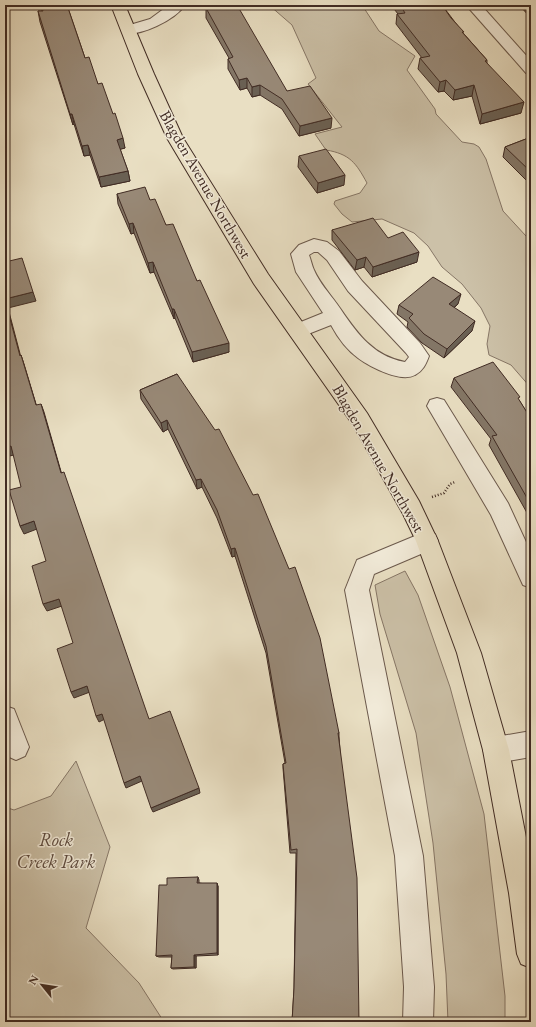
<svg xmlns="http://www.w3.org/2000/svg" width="536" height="1027" font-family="'EB Garamond',serif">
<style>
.green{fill:#ccc1a8;stroke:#867666}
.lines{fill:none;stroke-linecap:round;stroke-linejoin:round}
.minor-casing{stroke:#6b594c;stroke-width:2}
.major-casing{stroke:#412c24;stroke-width:2}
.path{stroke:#412c24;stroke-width:2.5;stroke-dasharray:1 2;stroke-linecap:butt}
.minor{fill:#f1ead8;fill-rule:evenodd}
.major{fill:#e9dfc3;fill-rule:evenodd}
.wall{fill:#837666;stroke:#412c24}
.shaded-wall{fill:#6a6053;stroke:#412c24}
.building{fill:#988977;stroke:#412c24}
.labels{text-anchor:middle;stroke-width:3;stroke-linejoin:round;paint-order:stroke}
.street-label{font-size:16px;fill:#412c24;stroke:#f1ead8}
.near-park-label{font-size:19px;font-style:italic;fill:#5d4a3e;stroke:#f1ead8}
</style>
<rect width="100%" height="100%" fill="#e9dfc3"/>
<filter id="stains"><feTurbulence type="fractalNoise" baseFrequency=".005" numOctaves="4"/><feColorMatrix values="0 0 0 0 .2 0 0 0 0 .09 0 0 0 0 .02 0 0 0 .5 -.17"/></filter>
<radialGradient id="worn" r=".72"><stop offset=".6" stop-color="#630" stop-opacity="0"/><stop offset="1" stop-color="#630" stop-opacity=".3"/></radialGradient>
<g class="green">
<path d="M 269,5 L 362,5 L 379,31 L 415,56 L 407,70 L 435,109 L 436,114 L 462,142 L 474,144 L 479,147 L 486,159 L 503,211 L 526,236 L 531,235 L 531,388 L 511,365 L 489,355 L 487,344 L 490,326 L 481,308 L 462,284 L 442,267 L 428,246 L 414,233 L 382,219 L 352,222 L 342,214 L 334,204 L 335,201 L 360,193 L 367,183 C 356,163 350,154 326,150 L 315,134 L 342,127 L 308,84 L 316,78 L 292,25 Z"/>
<polygon points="405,571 418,595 450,687 484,814 505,996 505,1022 448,1022 446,974 433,843 416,733 380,614 375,585"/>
<polygon points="76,761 110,847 86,928 139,983 164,1022 5,1022 5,807 14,810 51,796"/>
</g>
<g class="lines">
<g class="minor-casing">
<g id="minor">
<path d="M 169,5 L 185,5 C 175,20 140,37 123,33 L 121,30 L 123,27 L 150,19 Z"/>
<polygon points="466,5 481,5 531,61 531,75 526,73"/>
<path d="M 314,239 L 327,242 L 339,251 L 362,281 L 420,343 L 429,356 C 426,364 423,371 415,375 C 401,383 370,367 358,358 C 347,350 338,338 331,325 L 298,338 L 291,336 L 288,331 L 291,326 L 323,313 L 296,272 L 291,254 L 299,245 ZM 314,252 L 318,252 L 327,260 L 348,291 L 406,353 L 409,357 L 405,362 C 371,356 355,330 337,304 C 329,293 319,282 314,270 C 312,266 311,260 309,255 Z"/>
<polygon points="437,398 444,400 508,503 531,553 531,588 523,585 491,515 427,406 430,400"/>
<polygon points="427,531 435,534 438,541 435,548 374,574 369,590 423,856 434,987 433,1022 403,1022 404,987 395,856 345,590 357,560"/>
<polygon points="5,706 14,709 29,747 25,756 16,760 7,756 5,751"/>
<polygon points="531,731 531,757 496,763 487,759 483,750 487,741 496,737"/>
</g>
</g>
<g class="major-casing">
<polygon id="major" points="111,5 125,5 154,74 183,138 268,274 367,413 419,501 438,541 481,653 509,750 531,863 531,968 521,964 517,954 509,893 483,750 457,653 416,541 403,514 353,425 254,284 167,138 138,74"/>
</g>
<polyline class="path" points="432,497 444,493 450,484 455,482"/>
<use href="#minor" class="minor"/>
<use href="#major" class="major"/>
</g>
<g class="wall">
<polygon points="40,5 67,5 85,58 98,84 125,148 120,149 128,171 130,181 101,187 90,155 84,156 74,124 73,125 40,22 38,11 42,11"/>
<polygon points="391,5 442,5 464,34 487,60 487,63 521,113 480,124 472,96 453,100 444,91 438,92 418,69 420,58 422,58 396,24 397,14 398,14"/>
<polygon points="519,5 531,5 531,18"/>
<polygon points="206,8 287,91 331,128 299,136 282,109 260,95 252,97 247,88 240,90 228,69 228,59 229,58 206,18"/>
<polygon points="531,137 531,185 503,157 505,147"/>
<polygon points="299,156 344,185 317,193 298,167"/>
<polygon points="117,194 150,200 166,225 197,281 229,352 193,362 175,318 174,319 154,272 150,273 134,233 131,234 118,204"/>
<polygon points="332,230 388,238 417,262 372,277 364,267 355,270 332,240"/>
<polygon points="458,304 454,308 472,331 444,358 422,343 407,327 408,322 397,314 399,305"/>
<polygon points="177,374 339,733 339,736 359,1022 292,1022 294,989 296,853 290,853 283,768 283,764 285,763 266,653 235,556 232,557 217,518 202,487 197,489 168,429 163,432 141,399 140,390"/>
<polygon points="454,378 519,400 531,419 531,520 489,445 491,439 451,387"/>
<polygon points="198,877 199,880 199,883 218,886 218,955 196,956 196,968 173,969 171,968 172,957 159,957 156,956 167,885"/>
</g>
<g class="shaded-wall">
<polygon points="247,78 247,88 240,90 239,80"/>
<polygon points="446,80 444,91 438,92 440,82"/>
<polygon points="260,85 260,95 252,97 252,87"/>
<polygon points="474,85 472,96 453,100 455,90"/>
<polygon points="524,102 521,113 480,124 482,114"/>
<polygon points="70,114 72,114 74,124 73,125"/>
<polygon points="332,118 331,128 299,136 300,126"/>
<polygon points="123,138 125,148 118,150 117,140"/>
<polygon points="88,145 90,155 84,156 82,146"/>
<polygon points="128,171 130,181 101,187 99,177"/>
<polygon points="345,175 344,185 317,193 318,183"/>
<polygon points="133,223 134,233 131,234 129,224"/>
<polygon points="419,252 417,262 372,277 373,267"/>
<polygon points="366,257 364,267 355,270 357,260"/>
<polygon points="153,262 154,272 150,273 148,263"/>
<polygon points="33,292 36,301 8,308 23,365 20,356 5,299"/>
<polygon points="461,294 458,304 446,314 449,304"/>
<polygon points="172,309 174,309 175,318 174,319"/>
<polygon points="475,321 472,331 444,358 447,349"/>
<polygon points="229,343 229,352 193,362 192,352"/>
<polygon points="21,355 24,364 39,414 36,405"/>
<polygon points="41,404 44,412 64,482 61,473"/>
<polygon points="167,420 168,429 163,432 161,423"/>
<polygon points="11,446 14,455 5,457 5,448"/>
<polygon points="201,479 202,487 197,489 196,480"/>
<polygon points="34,521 37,529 24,534 20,526"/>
<polygon points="235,548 235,556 232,557 231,549"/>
<polygon points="59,599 62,606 47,611 43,604"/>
<polygon points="87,686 90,692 74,698 71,692"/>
<polygon points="102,714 105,719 99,722 96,716"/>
<polygon points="140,776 142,781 126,788 124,783"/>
<polygon points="199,788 200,793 153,812 151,808"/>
<polygon points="217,883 218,886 218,955 217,953"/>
<polygon points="194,955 196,956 196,968 194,967"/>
</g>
<g class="building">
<polygon points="41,5 67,5 85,58 89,57 98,84 102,83 113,114 115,113 123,138 117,140 128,171 99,177 88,145 82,146 72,114 70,114 38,11 43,11"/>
<polygon points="222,5 237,5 287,91 310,86 332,118 300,126 282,99 260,85 252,87 247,78 239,80 228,59 233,57 206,8"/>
<polygon points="400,5 442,5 451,18 464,32 462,32 487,60 485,61 524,102 482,114 474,85 455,90 446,80 440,82 420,58 430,56 397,14 405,13"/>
<polygon points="531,137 531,172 505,147"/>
<polygon points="326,149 345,175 318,183 299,156"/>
<polygon points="145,187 150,200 155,199 166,225 173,224 197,281 200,280 229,343 192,352 174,309 172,309 153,262 148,263 133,223 129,224 117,194"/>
<polygon points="373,218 388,238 403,232 419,252 373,267 366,257 357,260 332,230"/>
<polygon points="22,258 33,292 5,299 5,262"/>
<polygon points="433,277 461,294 449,304 475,321 447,349 424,334 409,318 413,314 399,305"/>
<polygon points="5,300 20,356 21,355 36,405 41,404 61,473 64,472 149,719 170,711 199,788 151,808 140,776 124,783 102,714 96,716 87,686 71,692 57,649 73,643 59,599 43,604 32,566 46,561 34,521 20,526 9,490 21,487 11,446 5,448"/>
<polygon points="493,362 520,397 518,398 531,419 531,505 492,436 497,435 454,378"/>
<polygon points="177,374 215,430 219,429 253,495 258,494 289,569 295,567 320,638 339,733 338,733 357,878 359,1022 292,1022 294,988 297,849 291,850 283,764 286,763 266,646 235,548 231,549 217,510 201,479 196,480 167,420 161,423 140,390"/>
<polygon points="198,877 197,883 217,883 217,953 194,955 194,967 171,968 172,955 156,956 159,885 167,885 167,878"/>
</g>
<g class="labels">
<g class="street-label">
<text transform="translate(206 184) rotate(60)" y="6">Blagden Avenue Northwest</text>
<text transform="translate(379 458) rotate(60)" y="6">Blagden Avenue Northwest</text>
</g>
<g class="near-park-label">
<text x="56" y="846">Rock<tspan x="56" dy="22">Creek Park</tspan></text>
</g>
</g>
<rect width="536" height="1027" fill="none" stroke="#e9dfc3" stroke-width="20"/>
<rect x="6" y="6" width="524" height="1015" fill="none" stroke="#412c24" stroke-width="2"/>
<rect x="10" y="10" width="516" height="1007" fill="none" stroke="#412c24"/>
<g transform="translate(42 985) rotate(300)" stroke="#f1ead8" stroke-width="3" paint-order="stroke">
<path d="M0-3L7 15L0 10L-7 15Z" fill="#412c24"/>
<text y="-6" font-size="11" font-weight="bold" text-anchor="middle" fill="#412c24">N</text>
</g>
<rect width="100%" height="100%" filter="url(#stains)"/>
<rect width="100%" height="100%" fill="url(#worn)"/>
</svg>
